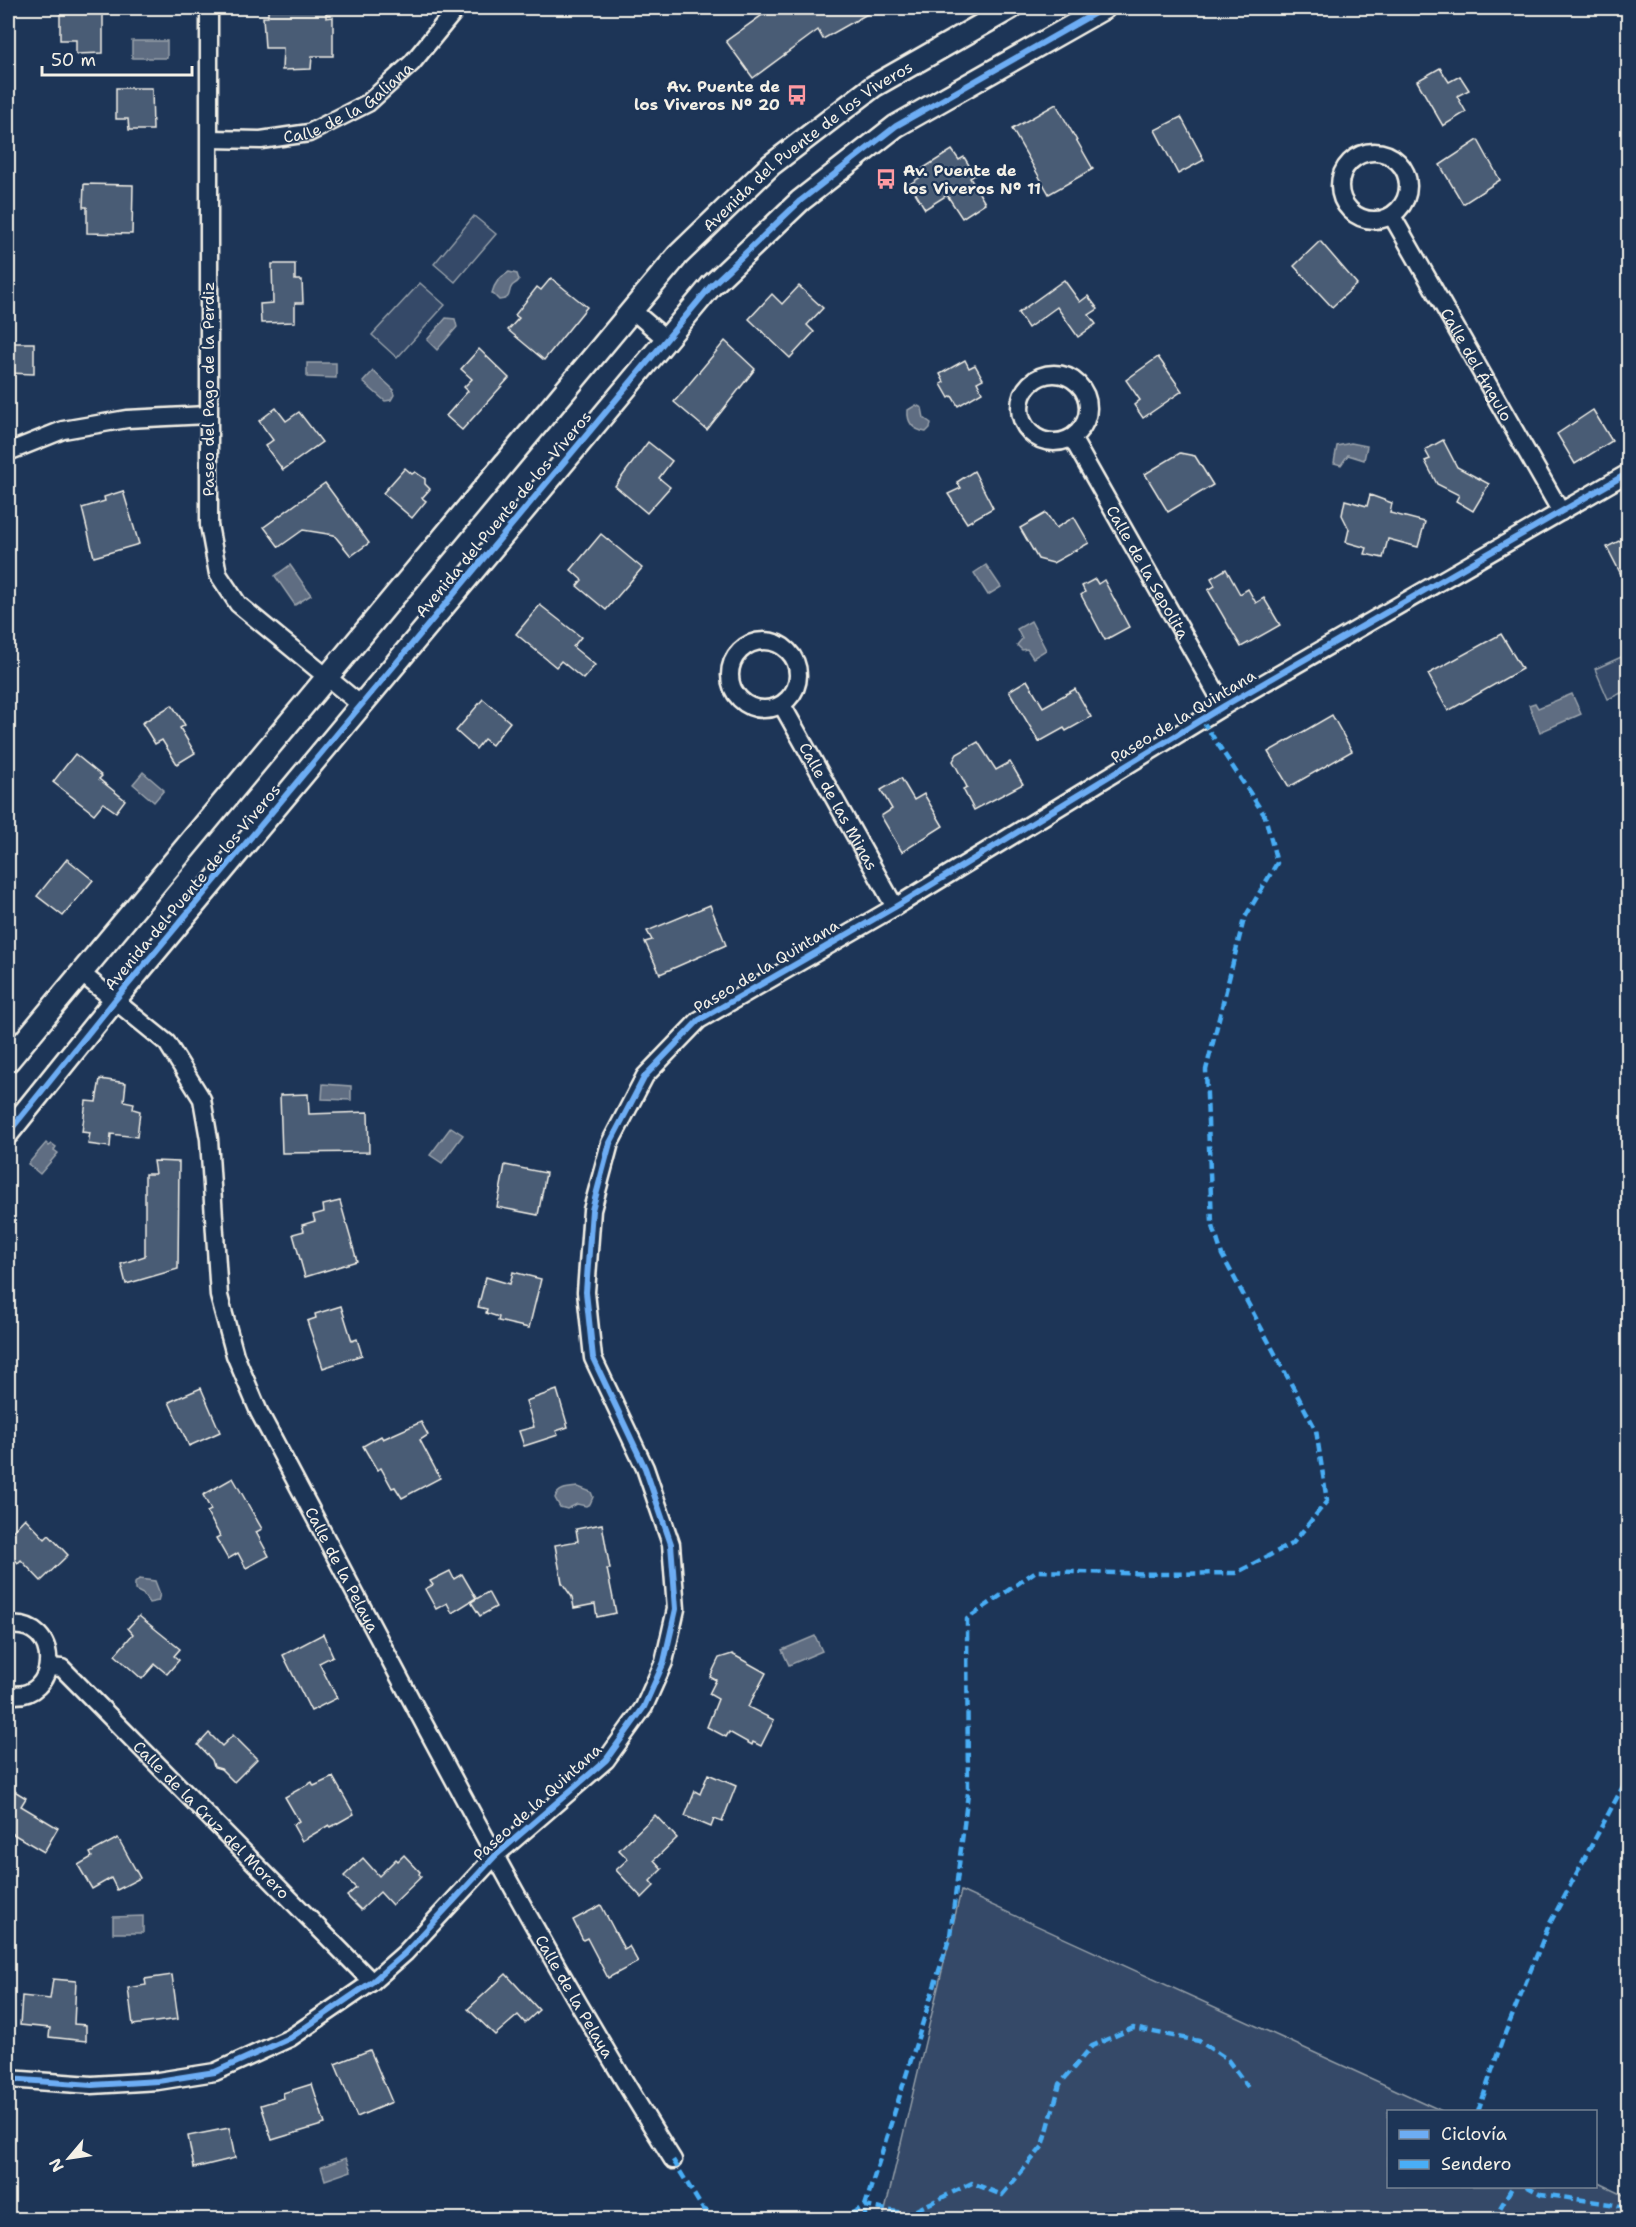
<svg xmlns="http://www.w3.org/2000/svg" width="1636" height="2227" font-family="'Shantell Sans',sans-serif">
<style>
.green{fill:#354a67;stroke:#949ea8;stroke-width:1.5}
.water{fill:#5e6d82;stroke:#9aa2ab;stroke-width:1.5}
.building{fill:#485b74;stroke:#f4f1e8;stroke-width:1.5}
.lines{fill:none;stroke-linecap:round;stroke-linejoin:round}
.minor-casing{stroke:#f4f1e8;stroke-width:21}
.tertiary-casing{stroke:#f4f1e8;stroke-width:26}
.minor{stroke:#1d3557;stroke-width:16}
.tertiary{stroke:#1d3557;stroke-width:21}
.quiet{stroke:#49aef6;stroke-width:4.5;stroke-dasharray:9 4.5;stroke-linecap:butt}
.cycleway-casing{stroke:#1d3557;stroke-width:10}
.cycleway{stroke:#6dadf4;stroke-width:6}
.labels{text-anchor:middle;stroke-width:4.5;stroke-linejoin:round;paint-order:stroke}
.poi-label{font-size:16px;font-weight:bold;fill:#f4f1e8;stroke:#1d3557;text-anchor:end}
.street-label{font-size:16px;fill:#f4f1e8;stroke:#1d3557}
</style>
<rect width="100%" height="100%" fill="#1d3557"/>
<filter id="ink" filterUnits="userSpaceOnUse"><feTurbulence type="fractalNoise" baseFrequency=".0167" numOctaves="2"/><feDisplacementMap in="SourceGraphic" scale="12" xChannelSelector="R" yChannelSelector="G"/><feConvolveMatrix kernelMatrix="1 2 1 2 8 2 1 2 1" color-interpolation-filters="sRGB"/></filter>
<g filter="url(#ink)">
<g class="green">
<polygon points="474,216 496,234 455,282 434,264"/>
<polygon points="420,283 445,305 397,358 372,335"/>
<polygon points="1628,654 1628,690 1608,699 1595,669"/>
<polygon points="961,1891 1442,2111 1388,2112 1388,2186 1596,2186 1596,2182 1628,2197 1628,2219 883,2219"/>
</g>
<g class="water">
<rect x="132" y="41" width="35" height="17"/>
<path d="M 509,272 L 517,274 L 519,280 C 517,283 514,284 512,286 C 507,292 513,299 499,300 L 492,293 C 494,283 500,277 509,272 Z"/>
<polygon points="446,318 455,319 457,327 437,350 427,340"/>
<polygon points="307,363 336,363 336,378 307,377"/>
<polygon points="373,371 394,390 393,392 394,395 391,400 385,401 363,382"/>
<path d="M 916,405 L 922,408 L 924,418 L 931,423 L 930,428 L 926,432 C 913,430 907,422 908,410 Z"/>
<polygon points="1351,443 1367,446 1364,460 1348,455 1341,465 1334,463 1337,446"/>
<polygon points="290,565 311,595 295,605 275,576"/>
<polygon points="986,565 1001,587 988,595 974,573"/>
<polygon points="1031,621 1046,650 1033,658 1027,649 1022,650 1017,645 1022,639 1017,629"/>
<polygon points="1572,694 1581,714 1540,732 1529,705 1535,703 1538,708"/>
<polygon points="143,772 164,790 154,802 133,784"/>
<polygon points="323,1084 351,1086 351,1100 322,1099"/>
<polygon points="451,1127 463,1135 442,1163 430,1155"/>
<polygon points="46,1143 49,1146 52,1144 56,1147 54,1150 58,1153 40,1174 28,1164"/>
<path d="M 578,1487 L 591,1492 L 593,1497 L 590,1504 L 586,1506 L 577,1504 L 567,1509 L 560,1507 L 555,1498 C 558,1488 568,1488 578,1487 Z"/>
<polygon points="139,1579 155,1581 160,1594 158,1601 149,1603 143,1594 135,1590 135,1583"/>
<polygon points="815,1636 822,1651 789,1665 782,1650"/>
<polygon points="143,1916 143,1933 113,1933 113,1917"/>
<polygon points="346,2158 351,2171 325,2180 321,2167"/>
</g>
<g class="building">
<polygon points="80,8 103,8 103,53 76,54 76,40 60,40 60,12 80,12"/>
<polygon points="268,8 326,8 326,18 333,17 333,56 312,56 311,69 282,70 283,48 265,48 263,17 268,17"/>
<polygon points="772,8 878,8 823,39 818,30 753,78 726,41"/>
<polygon points="1440,68 1449,82 1460,76 1469,90 1457,96 1466,112 1443,126 1417,81"/>
<polygon points="116,88 152,88 153,130 129,130 128,119 116,119"/>
<polygon points="1056,104 1093,169 1049,194 1012,129"/>
<polygon points="1181,117 1204,160 1178,174 1155,130"/>
<polygon points="1478,140 1500,180 1463,204 1440,165"/>
<polygon points="952,150 959,160 964,157 975,175 970,178 985,203 962,218 947,195 925,209 910,184 925,174 922,169"/>
<polygon points="84,184 133,185 132,234 87,233 87,207 83,207"/>
<polygon points="1320,241 1357,284 1332,307 1294,266"/>
<polygon points="272,264 295,264 295,280 302,280 303,303 295,303 295,322 261,323 260,304 273,303"/>
<polygon points="551,278 587,307 544,360 508,330 519,318 515,315 537,287 541,290"/>
<polygon points="1064,280 1080,302 1088,296 1098,309 1089,315 1096,324 1078,337 1057,307 1028,328 1018,313"/>
<polygon points="799,286 823,308 807,325 814,332 790,358 749,319 772,294 782,304"/>
<polygon points="725,341 755,369 707,430 674,402"/>
<polygon points="8,343 34,343 34,374 8,373"/>
<polygon points="479,349 509,378 462,430 446,416 468,391 464,387 472,379 461,369"/>
<polygon points="1158,357 1182,391 1143,418 1134,405 1140,400 1126,380"/>
<polygon points="965,360 969,368 975,365 983,379 977,382 982,392 958,406 952,396 949,398 941,384 944,382 940,374"/>
<polygon points="276,408 286,421 299,412 322,442 283,470 265,446 273,440 259,421"/>
<polygon points="1593,410 1612,441 1575,464 1557,434"/>
<polygon points="1443,440 1457,467 1489,484 1473,511 1456,501 1459,495 1437,484 1425,461 1430,459 1425,450"/>
<polygon points="648,442 672,461 659,478 670,487 647,513 615,486"/>
<polygon points="1180,453 1195,456 1213,485 1168,512 1145,474"/>
<polygon points="405,468 412,474 415,472 425,479 425,484 430,489 422,498 426,501 412,518 383,493"/>
<polygon points="974,471 993,508 967,523 948,494 961,488 957,482"/>
<polygon points="325,483 369,543 351,556 334,535 303,530 279,547 264,527"/>
<polygon points="123,491 139,544 94,557 82,508 105,501 104,497"/>
<polygon points="1370,495 1392,503 1390,513 1425,522 1418,547 1388,539 1383,558 1365,554 1367,548 1346,542 1349,529 1342,515 1345,500 1367,506"/>
<polygon points="1046,513 1056,528 1074,517 1089,543 1053,563 1038,559 1020,528"/>
<polygon points="601,534 642,568 606,610 577,586 582,580 571,570"/>
<polygon points="1629,536 1629,590 1607,547"/>
<polygon points="1226,569 1240,594 1248,589 1256,603 1264,598 1280,625 1241,647 1208,590 1215,586 1211,578"/>
<polygon points="1095,579 1098,584 1104,580 1129,627 1105,640 1081,595 1085,592 1082,586"/>
<polygon points="540,605 581,637 573,647 595,665 583,679 561,661 556,667 516,634"/>
<polygon points="1501,634 1522,669 1448,711 1428,674"/>
<polygon points="1027,680 1043,707 1075,689 1091,717 1066,731 1064,728 1039,742 1009,691"/>
<polygon points="483,699 510,722 492,745 484,739 476,749 456,731"/>
<polygon points="172,705 185,725 180,728 195,753 177,764 162,740 155,744 142,723"/>
<polygon points="1332,715 1352,751 1289,787 1268,752"/>
<polygon points="978,742 996,770 1010,762 1023,784 974,810 963,789 967,787 953,761 957,754"/>
<polygon points="75,754 102,776 99,779 125,800 116,812 103,803 94,814 53,782"/>
<polygon points="901,778 914,800 924,794 943,826 902,852 881,816 892,809 881,790"/>
<polygon points="67,859 93,880 63,916 37,896"/>
<polygon points="710,905 726,945 660,974 645,942 652,940 647,931"/>
<polygon points="100,1079 126,1083 124,1101 134,1103 133,1109 140,1111 137,1137 111,1134 110,1147 88,1144 90,1133 82,1132 86,1101 96,1102"/>
<polygon points="308,1094 309,1114 368,1112 369,1152 282,1153 280,1095"/>
<polygon points="153,1161 179,1162 178,1269 126,1284 121,1264 145,1256 145,1174 155,1174"/>
<polygon points="505,1165 546,1173 538,1215 497,1207"/>
<polygon points="340,1201 357,1261 305,1277 293,1234 304,1231 302,1225 315,1221 313,1215 324,1212 323,1205"/>
<polygon points="513,1272 541,1279 529,1328 498,1321 499,1317 486,1313 487,1309 478,1307 486,1277 510,1284"/>
<polygon points="341,1306 352,1341 357,1339 362,1355 323,1368 307,1321 316,1318 315,1314"/>
<polygon points="201,1388 220,1432 189,1446 169,1402"/>
<polygon points="557,1390 568,1427 556,1431 558,1435 524,1446 519,1431 534,1427 526,1401"/>
<polygon points="421,1422 428,1435 420,1440 440,1478 402,1498 395,1487 392,1488 381,1468 377,1470 363,1446 381,1436 383,1439"/>
<polygon points="233,1478 262,1529 256,1532 269,1556 246,1568 238,1553 228,1559 216,1538 220,1536 207,1512 211,1510 203,1495"/>
<polygon points="25,1518 45,1539 49,1535 68,1555 41,1581 21,1560 18,1563 8,1552 8,1536"/>
<polygon points="602,1524 610,1569 607,1569 616,1613 597,1617 595,1604 574,1608 572,1597 562,1583 555,1545 578,1541 576,1529"/>
<polygon points="450,1571 454,1579 462,1574 476,1598 452,1613 447,1603 436,1609 425,1589 433,1585 430,1581"/>
<polygon points="488,1592 496,1607 480,1616 471,1602"/>
<polygon points="139,1616 180,1649 174,1656 179,1660 167,1674 155,1664 142,1679 115,1655 133,1634 128,1628"/>
<polygon points="323,1634 333,1656 319,1663 337,1698 311,1711 283,1655"/>
<polygon points="732,1654 766,1673 748,1707 774,1720 761,1746 753,1742 752,1745 729,1732 726,1737 707,1727 718,1699 709,1694 716,1680 710,1677 719,1658"/>
<polygon points="209,1733 222,1746 233,1735 257,1759 234,1782 221,1769 214,1767 212,1760 198,1745"/>
<polygon points="708,1774 736,1786 722,1822 714,1819 711,1827 685,1816 695,1791 700,1794"/>
<polygon points="333,1777 354,1814 331,1827 329,1825 302,1841 293,1825 299,1821 285,1797 312,1782 314,1786"/>
<polygon points="8,1787 26,1798 21,1806 58,1828 44,1852 8,1831"/>
<polygon points="655,1815 677,1838 654,1860 662,1869 650,1881 654,1886 642,1898 616,1870 628,1859 619,1850"/>
<polygon points="118,1838 140,1878 117,1890 111,1878 92,1889 78,1865 92,1857 90,1853"/>
<polygon points="404,1855 420,1872 419,1874 421,1877 392,1905 380,1892 361,1910 347,1896 356,1888 344,1876 363,1858 379,1876 396,1859 398,1861"/>
<polygon points="601,1905 624,1949 629,1946 638,1962 608,1978 587,1938 583,1940 573,1920"/>
<polygon points="506,1974 539,2010 525,2023 518,2015 495,2035 468,2009"/>
<polygon points="172,1975 178,2019 133,2025 128,1988 146,1985 145,1979"/>
<polygon points="53,1979 76,1981 74,2024 86,2025 86,2041 49,2037 50,2028 20,2025 22,1996 50,1999"/>
<polygon points="370,2050 392,2102 357,2117 335,2064"/>
<polygon points="312,2084 325,2124 272,2140 261,2105 284,2098 283,2093"/>
<polygon points="229,2128 235,2158 194,2168 188,2136"/>
</g>
<g class="lines">
<g class="minor-casing">
<g id="minor">
<polyline points="209,8 209,525 218,574 238,604 361,705"/>
<path id="s1" d="M 210,139 L 261,140 L 309,133 L 368,103 L 412,63 L 457,8"/>
<circle cx="1374" cy="186" r="34"/>
<path id="s2" d="M 1392,216 L 1561,512"/>
<polyline points="632,310 667,340"/>
<circle cx="1054" cy="408" r="34"/>
<path id="s3" d="M 1072,438 L 1224,706"/>
<polyline points="8,452 63,430 127,419 207,415"/>
<circle cx="764" cy="675" r="34"/>
<path id="s4" d="M 782,705 L 895,907"/>
<path id="s5" d="M 81,973 L 167,1043 L 202,1099 L 209,1139 L 219,1296 L 235,1355 L 259,1412 C 393,1663 521,1919 673,2160"/>
<path d="M 8,1626 C 63,1618 60,1704 8,1694"/>
<path id="s6" d="M 49,1667 L 62,1668 L 372,1982"/>
<polyline points="8,2079 92,2085 158,2081 215,2072 290,2038 372,1982 405,1953 495,1856 606,1760 644,1707 664,1662 676,1609 671,1544 645,1468 593,1358 586,1292 592,1210 610,1143 645,1076 699,1020 895,907 1224,706 1628,473"/>
</g>
</g>
<g class="tertiary-casing">
<g id="tertiary">
<path id="s7" d="M 8,1061 L 678,255 L 771,165 L 874,86 L 1011,8"/>
<polyline points="8,1133 115,1000 711,286 800,201 896,126 1104,8"/>
</g>
</g>
<use href="#minor" class="minor"/>
<use href="#tertiary" class="tertiary"/>
<g class="quiet">
<polyline points="1478,2112 1502,2041 1549,1925 1628,1777"/>
<polyline points="673,2160 703,2209 725,2220"/>
<polyline points="1526,2186 1541,2194 1617,2205 1628,2209"/>
<polyline points="840,2220 865,2206 908,2214 972,2183 1002,2195 1043,2146 1060,2084 1092,2046 1133,2028 1199,2041 1227,2059 1248,2087"/>
<polyline points="865,2220 865,2206 950,1936 968,1793 967,1619 1036,1571 1162,1574 1236,1573 1293,1543 1327,1501 1316,1430 1222,1255 1212,1223 1206,1070 1244,919 1277,863 1265,816 1202,720"/>
<polyline points="1493,2220 1513,2186"/>
</g>
<g class="cycleway-casing">
<g id="cycleway">
<polyline points="8,1133 115,1000 711,286 800,201 896,126 1104,8"/>
<polyline points="8,2079 92,2085 158,2081 215,2072 290,2038 372,1982 405,1953 495,1856 606,1760 644,1707 664,1662 676,1609 671,1544 645,1468 593,1358 586,1292 592,1210 610,1143 645,1076 699,1020 895,907 1224,706 1628,473"/>
</g>
</g>
<use href="#cycleway" class="cycleway"/>
</g>
</g>
<defs>
<g id="bus-bare" transform="scale(1.62)"><path d="M-5-6H5V4H4V6H2V4H-2V6H-4V4H-5ZM-3.5-4V0h7V-4ZM-3.5 1.2v1.5H-2V1.2ZM2 1.2v1.5H3.5V1.2Z" fill="#ff9aa2" stroke="#1d3557" stroke-width="2.5" paint-order="stroke"/></g>
</defs>
<g fill-rule="evenodd">
<use href="#bus-bare" x="797" y="95"/>
<use href="#bus-bare" x="886" y="179"/>
</g>
<g class="labels">
<g class="poi-label">
<text x="780" y="92">Av. Puente de<tspan x="780" dy="18">los Viveros Nº 20</tspan></text>
<text x="903" y="176" text-anchor="start">Av. Puente de<tspan x="903" dy="18">los Viveros Nº 11</tspan></text>
</g>
<g class="street-label">
<text dy="6" stroke="none"><textPath href="#s1" startOffset="148">Calle de la Galiana</textPath></text>
<text dy="6" stroke="none"><textPath href="#s7" startOffset="1218">Avenida del Puente de los Viveros</textPath></text>
<text dy="6" stroke="none"><textPath href="#s2" startOffset="171">Calle del Ángulo</textPath></text>
<text transform="translate(208 389) rotate(-90)" y="6">Paseo del Pago de la Perdiz</text>
<text transform="translate(503 514) rotate(-50)" y="6">Avenida del Puente de los Viveros</text>
<text dy="6" stroke="none"><textPath href="#s3" startOffset="154">Calle de la Sepolita</textPath></text>
<text transform="translate(1183 716) rotate(-31)" y="6">Paseo de la Quintana</text>
<text dy="6" stroke="none"><textPath href="#s4" startOffset="116">Calle de las Minas</textPath></text>
<text transform="translate(192 887) rotate(-50)" y="6">Avenida del Puente de los Viveros</text>
<text transform="translate(766 966) rotate(-31)" y="6">Paseo de la Quintana</text>
<text dy="6" stroke="none"><textPath href="#s5" startOffset="676">Calle de la Pelaya</textPath></text>
<text transform="translate(537 1802) rotate(-42)" y="6">Paseo de la Quintana</text>
<text dy="6" stroke="none"><textPath href="#s6" startOffset="226">Calle de la Cruz del Morero</textPath></text>
<text dy="6" stroke="none"><textPath href="#s5" startOffset="1162">Calle de la Pelaya</textPath></text>
</g>
</g>
<rect width="1636" height="2227" fill="none" stroke="#1d3557" stroke-width="30"/>
<rect x="15" y="15" width="1606" height="2197" fill="none" stroke="#f4f1e8" stroke-width="2" filter="url(#ink)"/>
<rect x="1387" y="2110" width="210" height="78" fill="#1d3557" stroke="#738091" stroke-width="1.5"/>
<rect x="1399" y="2130" width="30" height="9" fill="#6dadf4" stroke="#738091" stroke-width="1.5"/>
<text x="1441" y="2140" font-size="18" fill="#f4f1e8">Ciclovía</text>
<rect x="1399" y="2160" width="30" height="9" fill="#49aef6" stroke="#738091" stroke-width="1.5"/>
<text x="1441" y="2170" font-size="18" fill="#f4f1e8">Sendero</text>
<g transform="translate(69 2158) rotate(241)" stroke="#1d3557" stroke-width="4.5" paint-order="stroke">
<path d="M0-4.5L10 22L0 15L-10 22Z" fill="#f4f1e8"/>
<text y="-9" font-size="16" font-weight="bold" text-anchor="middle" fill="#f4f1e8">N</text>
</g>
<path d="M42 66v9h150v-9" fill="none" stroke="#f4f1e8" stroke-width="3"/>
<text x="51" y="66" font-size="18" fill="#f4f1e8" stroke="#1d3557" stroke-width="4.5" paint-order="stroke">50 m</text>
</svg>
